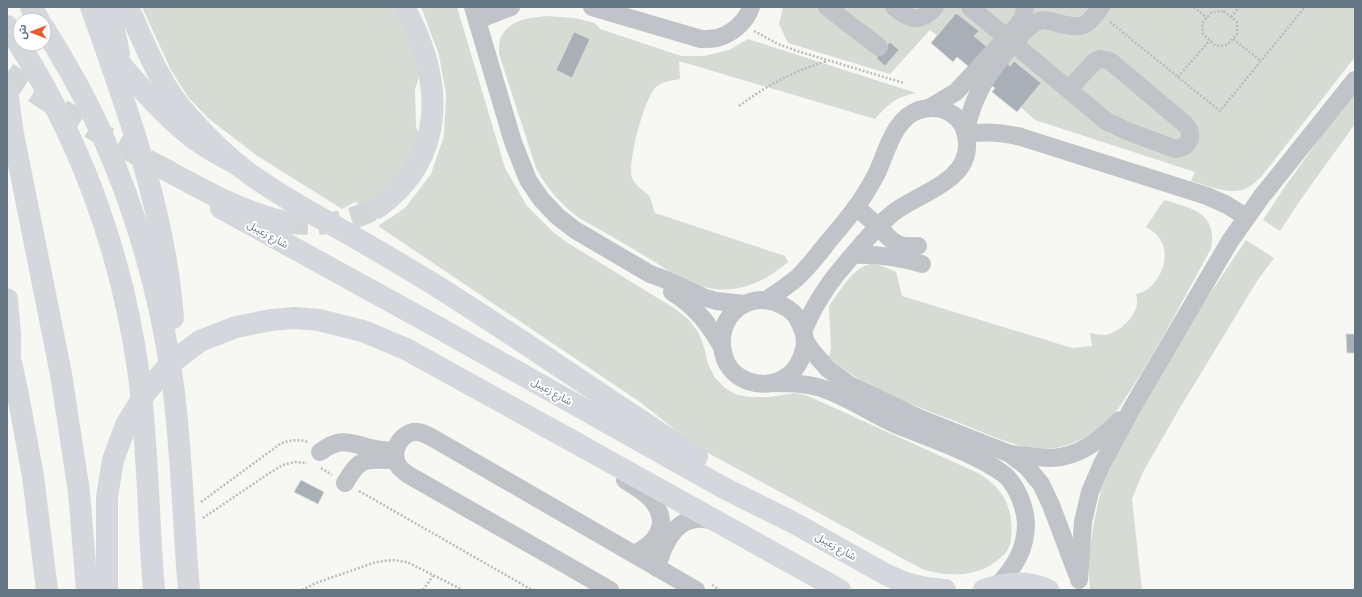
<svg xmlns="http://www.w3.org/2000/svg" width="1362" height="597" font-family="'Roboto Condensed','Noto Sans Arabic',sans-serif">
<style>
.green{fill:#d6dcd3}
.building{fill:#a8afb6;stroke:#d8d8d6}
.lines{fill:none;stroke-linecap:round;stroke-linejoin:round}
.highway-tunnel{stroke:#d3d6d7;stroke-width:22;stroke-dasharray:22 11;stroke-linecap:butt}
.path{stroke:#babcbf;stroke-width:2.5;stroke-dasharray:2 2;stroke-linecap:butt}
.minor{stroke:#c0c3c7;stroke-width:18}
.major{stroke:#d4d8dd;stroke-width:22}
.highway{stroke:#d4d8dd;stroke-width:22}
.labels{text-anchor:middle;stroke-width:4;stroke-linejoin:round;paint-order:stroke}
.street-label{font-size:10px;fill:#667584;stroke:#fff}
</style>
<rect width="100%" height="100%" fill="#f7f7f3"/>
<g class="green">
<polygon points="142,7 392,7 402,23 420,73 415,90 416,127 422,139 412,162 382,193 364,207 355,202 342,209 256,155 208,118 188,97 171,70"/>
<path d="M 421,7 L 457,7 L 505,168 L 527,206 L 553,232 L 568,243 L 677,310 L 690,321 L 698,332 L 704,347 L 708,364 L 715,378 L 725,388 L 737,395 L 750,397 L 769,397 L 796,393 L 808,396 L 980,474 C 998,486 1009,499 1011,521 C 1012,530 1012,543 1007,551 C 1005,554 1002,556 1000,558 C 979,578 948,577 922,569 L 697,447 L 640,402 L 378,226 L 405,208 L 431,174 L 444,136 L 446,94 L 439,55 Z"/>
<path d="M 783,7 L 1355,7 L 1355,57 L 1261,177 C 1257,180 1253,185 1249,187 C 1231,197 1210,186 1191,181 L 1195,172 L 1035,120 L 978,69 L 930,30 L 890,74 L 788,43 L 779,24 Z"/>
<path d="M 547,16 L 574,18 L 595,23 L 600,29 L 681,56 L 704,56 L 729,50 L 748,39 L 916,93 C 897,96 887,105 875,119 L 679,61 L 680,79 C 671,81 662,81 655,88 C 644,100 627,163 632,178 C 635,186 644,190 649,196 C 652,200 653,208 655,213 L 785,256 L 788,262 C 759,287 727,298 690,282 C 676,276 663,267 650,259 C 627,245 603,231 579,218 C 561,204 547,189 536,168 L 499,54 C 499,50 499,43 500,39 C 509,19 528,18 547,16 Z"/>
<polygon points="1355,89 1355,124 1301,199 1280,231 1263,220 1284,188"/>
<path d="M 1164,200 C 1192,208 1218,213 1211,249 C 1185,295 1161,344 1132,388 C 1125,398 1114,417 1105,424 C 1088,438 1063,450 1041,449 C 1012,447 981,431 955,421 C 915,406 860,386 829,357 L 831,348 L 829,306 C 839,293 854,265 872,264 C 880,264 889,269 896,272 L 902,296 L 1072,348 L 1092,346 L 1090,333 C 1096,334 1103,336 1109,334 C 1121,330 1135,317 1137,304 C 1137,301 1137,297 1136,294 C 1140,293 1145,291 1148,289 C 1164,276 1172,251 1156,234 C 1153,231 1149,229 1146,227 Z"/>
<polygon points="1246,240 1274,258 1257,281 1178,411 1143,472 1132,499 1142,590 1090,590 1088,561 1094,522 1101,490 1121,443 1203,304"/>
</g>
<g class="building">
<polygon points="956,13 979,31 974,36 1010,66 1014,61 1041,83 1017,112 992,92 995,88 957,57 953,62 931,43"/>
<polygon points="574,32 590,39 572,78 556,70"/>
<polygon points="890,42 899,50 885,66 876,58"/>
<polygon points="1346,334 1355,334 1355,353 1347,353"/>
<polygon points="301,480 324,492 318,504 294,492"/>
</g>
<g class="lines">
<g class="highway-tunnel">
<path d="M 7,73 C 58,109 112,142 168,171"/>
<path d="M 286,222 C 322,227 344,224 377,208"/>
</g>
<g class="path">
<polyline points="1194,7 1207,18"/>
<polygon points="1224,11 1237,22 1237,34 1227,45 1216,46 1203,34 1202,23 1212,12"/>
<polyline points="1231,17 1239,7"/>
<polyline points="1110,22 1220,111 1305,7"/>
<polyline points="754,31 778,44 797,51 904,83"/>
<polyline points="1233,39 1261,61"/>
<polyline points="1178,77 1210,40"/>
<path d="M 739,106 C 769,84 792,72 827,61"/>
<polyline points="321,468 332,475"/>
<polyline points="359,491 532,590"/>
<path d="M 201,502 L 280,444 C 290,440 297,439 308,442"/>
<polyline points="203,518 268,474 283,465 295,462 307,463"/>
<polyline points="712,585 720,590"/>
<polyline points="302,590 316,583 376,562 392,560 407,562 463,590"/>
<polyline points="423,590 433,576"/>
</g>
<g class="minor">
<polyline points="473,7 513,142 528,180 541,199 557,216 575,230 650,274 664,279 703,297 716,301 744,304"/>
<path d="M 592,7 L 701,39 C 706,39 712,39 717,38 C 732,34 746,22 751,7"/>
<polyline points="827,7 879,47"/>
<path d="M 894,7 C 910,20 920,24 935,7"/>
<path d="M 970,7 L 1106,121 L 1127,131 L 1175,149 C 1190,147 1195,136 1185,124 L 1110,61 L 1100,59 L 1095,61 L 1069,89"/>
<polyline points="477,20 511,7"/>
<polyline points="929,108 956,92 1017,26 1023,18 1025,7"/>
<path d="M 966,130 C 969,117 973,103 980,90 C 987,75 1024,25 1039,21 C 1044,19 1049,21 1054,22 C 1081,29 1084,30 1101,7"/>
<path d="M 967,134 C 986,131 1002,132 1021,137 L 1207,196 L 1227,205 L 1246,217"/>
<path d="M 856,207 C 863,213 871,220 878,226 C 892,241 895,248 918,246"/>
<path d="M 853,255 C 877,254 899,257 922,264"/>
<path d="M 672,292 C 694,305 708,323 721,345"/>
<path d="M 766,300 C 777,293 787,286 797,278 C 808,267 818,255 827,243 C 837,231 847,220 856,207 C 864,197 870,186 876,175 C 887,152 893,119 919,110 C 930,107 942,107 952,114 C 962,120 966,130 967,142 C 970,182 918,193 893,213 C 871,231 854,254 836,275 C 825,289 817,302 809,318 C 808,322 805,326 804,329 C 803,333 805,338 805,342 C 804,356 797,370 786,377 C 764,392 731,381 724,356 C 714,323 740,292 775,302 C 782,305 791,309 796,316 C 799,320 801,326 803,331"/>
<polyline points="805,341 812,351 828,369 848,384 919,418 1010,454 1027,467 1041,484 1051,505 1077,574"/>
<path d="M 773,383 C 789,383 805,383 821,388 C 848,397 872,414 897,425 C 927,437 958,447 986,463 C 993,467 1001,471 1007,477 C 1018,489 1025,507 1026,523 C 1026,550 1015,566 998,585"/>
<path d="M 320,452 C 340,437 348,442 370,448 C 378,450 387,451 395,451"/>
<path d="M 1010,454 C 1024,455 1038,458 1051,458 C 1080,457 1101,439 1120,420"/>
<path d="M 625,480 C 634,486 645,492 652,500 C 671,524 657,543 634,554"/>
<path d="M 345,483 C 360,458 363,459 391,460"/>
<path d="M 657,568 C 662,548 673,521 696,519 C 702,518 709,520 715,521"/>
<polyline points="1079,580 1083,522 1090,492 1102,464 1132,408 1230,241 1262,196 1355,80"/>
<path d="M 610,590 L 407,474 C 405,472 402,470 400,468 C 390,456 397,436 413,432 C 419,431 425,434 431,437 L 696,590"/>
</g>
<g class="major">
<path d="M 128,7 C 145,45 160,86 189,117 C 208,139 230,160 254,177 C 284,198 315,215 347,233 C 375,249 402,265 430,282 C 520,338 607,400 697,457"/>
<polyline points="221,208 441,329 722,487 796,524 885,574 905,583 926,588 945,590"/>
<polyline points="585,448 840,590"/>
<path d="M 984,590 C 1004,583 1028,580 1048,590"/>
</g>
<g class="highway">
<polyline points="31,7 39,20"/>
<path d="M 91,7 C 127,108 165,211 173,318"/>
<polyline points="113,7 114,30 119,53"/>
<path d="M 7,26 C 78,130 122,251 139,376 C 148,447 148,519 154,590"/>
<path d="M 44,28 C 64,60 83,93 99,128 C 136,209 161,297 173,385 C 182,453 183,522 189,590"/>
<path d="M 113,55 C 135,82 159,110 187,133 C 202,146 219,155 237,164"/>
<polyline points="7,91 13,134 61,374 79,492 87,590"/>
<path d="M 168,171 C 205,191 244,213 286,222"/>
<path d="M 377,208 C 449,156 443,78 404,7"/>
<polyline points="7,299 10,335 10,354"/>
<polyline points="7,344 18,395 33,476 47,590"/>
<polyline points="107,590 107,497 113,460 126,425 146,392 170,364 200,341 236,327 271,320 295,318 319,320 363,331 406,349 585,448"/>
</g>
</g>
<g class="labels">
<g class="street-label">
<text transform="translate(268 234) rotate(29)" y="4">شارع زعيبل</text>
<text transform="translate(552 391) rotate(29)" y="4">شارع زعيبل</text>
<text transform="translate(836 546) rotate(29)" y="4">شارع زعيبل</text>
</g>
</g>
<rect width="1362" height="597" fill="none" stroke="#667584" stroke-width="16"/>
<g transform="translate(32 32) rotate(270)"><circle r="19" fill="#ffffff" stroke="#c2c8ce"/>
<path d="M0-3L7 15L0 10L-7 15Z" fill="#e25e28"/>
<text y="-6" font-size="11" font-weight="bold" text-anchor="middle" fill="#667584">ش</text>
</g>
</svg>
